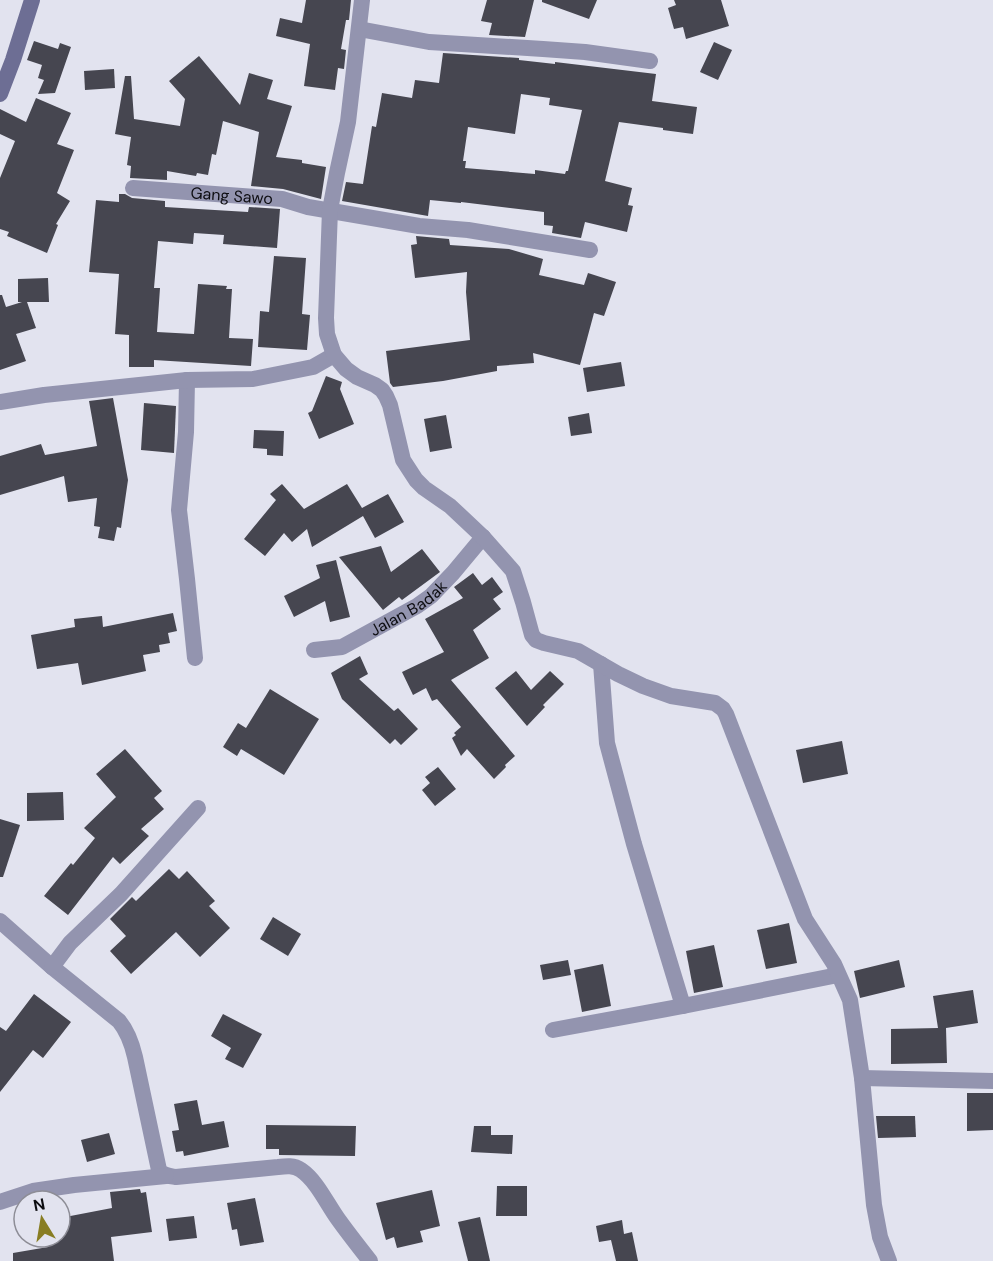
<svg xmlns="http://www.w3.org/2000/svg" width="993" height="1261" font-family="'DM Sans',sans-serif">
<style>
.building{fill:#464650;fill-rule:evenodd}
.lines{fill:none;stroke-linecap:round;stroke-linejoin:round}
.minor{stroke:#9394af;stroke-width:16}
.tertiary{stroke:#9394af;stroke-width:16}
.secondary{stroke:#6d6e94;stroke-width:16}
.labels{text-anchor:middle;stroke-width:6;stroke-linejoin:round;paint-order:stroke}
.street-label{font-size:16px;fill:#0d0d11;stroke:#e2e3ef}
</style>
<rect width="100%" height="100%" fill="#e2e3ef"/>
<g class="building">
<polygon points="306,0 351,0 349,20 346,20 341,49 346,50 344,69 338,68 335,90 304,86 310,44 276,36 280,18 302,23"/>
<polygon points="487,0 534,0 525,37 489,35 492,23 481,21"/>
<polygon points="542,0 597,0 589,19 542,2"/>
<polygon points="674,0 721,0 729,26 686,39 683,27 674,29 668,8 676,5"/>
<polygon points="34,41 58,49 60,43 71,47 55,93 38,94 44,80 38,78 42,65 27,60"/>
<polygon points="714,42 732,50 718,80 700,72"/>
<path d="M 443,53 L 519,58 L 519,60 L 555,64 L 555,62 L 656,74 L 652,101 L 697,107 L 693,134 L 663,130 L 663,128 L 619,122 L 605,181 L 632,188 L 628,205 L 633,206 L 627,232 L 585,222 L 581,238 L 552,233 L 553,226 L 544,225 L 544,212 L 461,202 L 461,203 L 430,200 L 428,216 L 342,201 L 346,182 L 363,184 L 372,126 L 376,127 L 382,93 L 412,98 L 415,80 L 439,83 ZM 521,94 L 550,98 L 549,105 L 582,110 L 568,171 L 566,171 L 565,174 L 535,170 L 535,174 L 465,168 L 466,161 L 463,161 L 468,127 L 515,134 Z"/>
<polygon points="199,56 240,105 249,73 273,80 267,99 292,106 276,157 302,160 302,163 326,167 321,199 283,189 251,186 259,132 223,121 216,155 212,154 208,175 197,173 196,176 167,171 167,180 130,178 131,166 127,165 131,137 115,134 125,76 131,76 134,119 180,126 185,99 169,81"/>
<polygon points="114,69 115,88 85,90 84,71"/>
<polygon points="36,98 71,113 57,144 74,150 57,193 70,201 56,224 58,225 47,253 7,236 9,232 0,229 0,178 15,141 0,134 0,109 26,122"/>
<polygon points="119,194 125,194 132,198 165,201 165,207 248,212 249,207 280,209 277,248 223,244 224,235 194,233 193,244 158,241 154,288 160,288 157,332 194,334 198,284 227,286 226,289 232,289 229,338 253,339 251,366 154,360 154,367 129,367 129,335 115,334 119,274 89,272 96,200 119,202"/>
<polygon points="416,236 449,239 450,245 509,249 543,259 539,275 584,285 588,273 616,282 604,316 594,313 580,365 533,353 534,363 497,366 497,371 443,381 393,387 390,383 386,351 470,340 466,292 467,272 415,278 411,245 417,244"/>
<polygon points="274,256 306,258 302,314 310,315 307,350 258,347 260,311 269,312"/>
<polygon points="48,278 49,302 27,302 36,328 16,334 26,361 0,370 0,295 2,295 6,307 22,302 18,302 18,279"/>
<polygon points="621,362 625,386 587,392 583,368"/>
<polygon points="326,376 342,382 340,389 354,424 319,439 308,413 312,411"/>
<polygon points="113,398 128,480 121,528 117,527 114,541 98,538 100,527 94,526 97,498 68,502 64,476 0,495 0,456 41,444 45,455 97,446 89,401"/>
<polygon points="144,403 176,406 174,453 141,450"/>
<polygon points="589,413 592,433 571,436 568,417"/>
<polygon points="446,415 452,448 430,452 424,419"/>
<polygon points="254,430 284,431 283,456 267,455 267,449 253,448"/>
<polygon points="282,484 304,509 347,484 362,508 388,494 404,522 375,538 363,516 312,547 307,529 292,542 284,533 265,556 244,539 276,500 270,494"/>
<polygon points="381,546 391,572 422,549 440,572 402,600 399,597 383,610 339,557"/>
<polygon points="336,560 350,617 330,622 325,601 294,617 284,596 320,578 316,565"/>
<polygon points="473,573 482,585 492,577 503,592 493,599 501,609 473,630 489,658 451,680 515,756 505,765 506,767 494,779 467,749 461,756 452,738 456,735 454,733 461,727 437,699 432,701 426,688 413,695 402,672 444,652 425,619 463,598 454,587"/>
<polygon points="173,613 177,631 168,633 170,643 159,645 160,652 143,655 146,671 82,685 78,663 37,669 31,635 75,627 74,619 102,616 103,627"/>
<polygon points="360,656 368,674 359,679 394,711 398,708 418,729 401,745 395,739 390,744 342,699 331,673"/>
<polygon points="516,671 531,690 550,671 564,684 543,705 545,707 527,726 495,688"/>
<polygon points="270,689 319,719 284,775 241,749 237,756 223,747 238,723 246,728"/>
<polygon points="842,741 848,774 803,783 796,750"/>
<polygon points="125,749 162,791 154,798 164,809 141,829 149,836 120,864 113,857 68,915 44,896 71,863 73,865 95,838 84,828 116,797 96,774"/>
<polygon points="438,767 456,789 435,806 422,790 430,783 425,777"/>
<polygon points="63,792 64,820 27,821 27,793"/>
<polygon points="0,819 20,825 3,877 0,877"/>
<polygon points="169,869 179,879 187,871 215,901 209,906 230,928 200,957 176,932 131,974 110,951 126,936 110,919 132,897 136,901"/>
<polygon points="273,917 301,934 288,956 260,939"/>
<polygon points="789,923 797,963 766,969 757,930"/>
<polygon points="714,945 723,987 694,993 686,951"/>
<polygon points="568,960 571,975 543,980 540,965"/>
<polygon points="899,960 905,987 860,998 854,971"/>
<polygon points="603,964 611,1006 582,1012 574,970"/>
<polygon points="973,990 978,1023 946,1028 947,1063 891,1064 891,1029 938,1028 933,996"/>
<polygon points="34,994 71,1022 43,1058 33,1050 0,1092 0,1027 6,1031"/>
<polygon points="223,1014 262,1034 243,1068 225,1059 231,1048 211,1036"/>
<polygon points="967,1093 993,1093 993,1130 967,1131"/>
<polygon points="197,1100 202,1125 224,1121 229,1147 184,1156 183,1151 176,1152 172,1131 179,1130 174,1104"/>
<polygon points="876,1116 915,1116 916,1137 878,1138"/>
<polygon points="266,1125 356,1126 355,1156 279,1155 279,1149 266,1149"/>
<polygon points="474,1126 491,1126 491,1135 513,1135 512,1154 471,1152"/>
<polygon points="109,1133 115,1154 87,1162 81,1140"/>
<polygon points="497,1186 527,1186 527,1216 496,1216"/>
<polygon points="140,1189 141,1193 146,1192 152,1232 111,1237 114,1261 13,1261 13,1253 48,1247 45,1237 60,1237 60,1218 112,1208 110,1192"/>
<polygon points="432,1190 440,1226 420,1231 423,1242 397,1248 394,1237 386,1240 376,1203"/>
<polygon points="255,1198 264,1242 240,1246 237,1229 232,1230 227,1203"/>
<polygon points="194,1216 197,1238 169,1241 166,1219"/>
<polygon points="480,1217 490,1261 468,1261 458,1222"/>
<polygon points="622,1220 624,1234 632,1232 638,1261 616,1261 611,1240 599,1242 596,1226"/>
</g>
<g class="lines">
<g class="minor">
<polyline points="359,29 429,42 543,49 585,52 650,61"/>
<path id="s1" d="M 133,188 L 282,199 L 308,207 L 419,226 L 468,230 L 590,250"/>
<polyline points="187,380 186,432 179,510 187,579 195,658"/>
<polyline points="0,402 44,395 187,380 253,379 313,367 334,355"/>
<path id="s2" d="M 314,650 L 342,647 L 417,606 L 431,596 L 453,573 L 483,537"/>
<polyline points="601,664 607,743 634,844 683,1006 838,975"/>
<path d="M 0,921 L 52,967 L 119,1021 C 128,1032 132,1044 135,1057 L 159,1170 C 163,1176 170,1176 176,1177 L 278,1167 C 286,1166 294,1165 301,1170 C 317,1181 327,1204 338,1219 C 348,1233 359,1247 370,1261"/>
<polyline points="52,967 70,943 121,894 198,808"/>
<polyline points="553,1030 683,1006"/>
<polyline points="862,1078 993,1081"/>
<polyline points="0,1202 33,1191 74,1185 166,1176"/>
</g>
<polyline class="tertiary" points="362,0 348,122 337,173 330,210 326,318 327,334 334,355 346,369 357,377 375,385 382,390 386,396 390,405 403,460 416,480 424,488 450,506 483,537 513,571 523,602 532,635 536,640 544,643 578,651 618,674 643,686 671,696 715,703 723,709 726,714 805,919 834,964 850,1000 862,1078 874,1205 880,1237 889,1261"/>
<polyline class="secondary" points="0,94 13,60 32,0"/>
</g>
<g class="labels">
<g class="street-label">
<text dy="6" stroke="none"><textPath href="#s1" startOffset="99">Gang Sawo</textPath></text>
<text dy="6" stroke="none"><textPath href="#s2" startOffset="105">Jalan Badak</textPath></text>
</g>
</g>
<g transform="translate(42 1219) rotate(349)"><circle r="28" fill="#e2e3ef" stroke="#8d8d96" stroke-width="1.5"/>
<path d="M0-4.5L10 22L0 15L-10 22Z" fill="#887d23"/>
<text y="-9" font-size="16" font-weight="bold" text-anchor="middle" fill="#0d0d11">N</text>
</g>
</svg>
